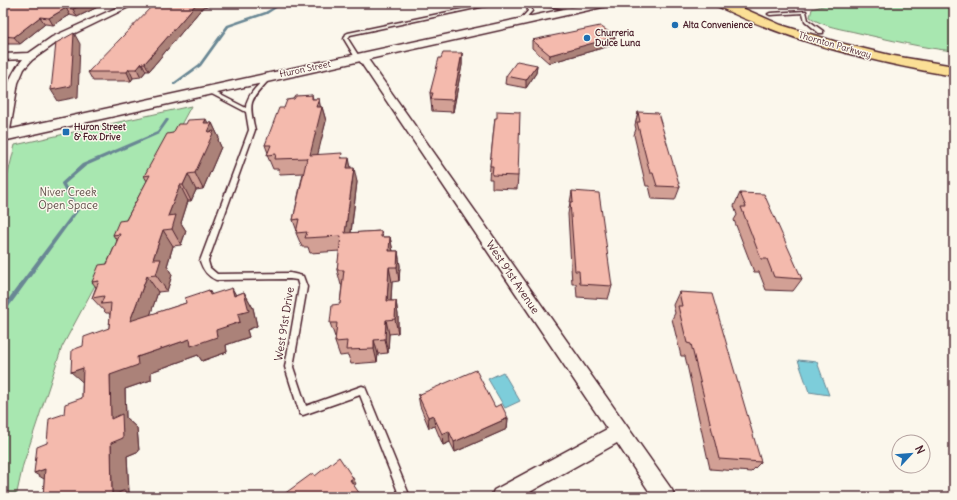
<svg xmlns="http://www.w3.org/2000/svg" width="957" height="500" font-family="Delius,sans-serif">
<style>
.green{fill:#a8e7b0;stroke:#79836e}
.water{fill:#7dcdda;stroke:#698794}
.lines{fill:none;stroke-linecap:round;stroke-linejoin:round}
.stream{fill:#698794;fill-rule:evenodd}
.service-casing{stroke:#4a1f2b;stroke-width:3}
.minor-casing{stroke:#4a1f2b;stroke-width:3}
.secondary-casing{stroke:#4a1f2b;stroke-width:3}
.primary-casing{stroke:#4a1f2b;stroke-width:3}
.service{fill:#fbf7ec;fill-rule:evenodd}
.minor{fill:#fbf7ec;fill-rule:evenodd}
.secondary{fill:#fbf7ec;fill-rule:evenodd}
.primary{fill:#fbdf96;fill-rule:evenodd}
.wall{fill:#d2a095;stroke:#4a1f2b}
.shaded-wall{fill:#ab8279;stroke:#4a1f2b}
.building{fill:#f4baad;stroke:#4a1f2b}
.poi-dot{fill:#1f6fb2;stroke:#fbf7ec;stroke-width:1.5}
.labels{text-anchor:middle;stroke-width:3;stroke-linejoin:round;paint-order:stroke}
.far-poi-label{font-size:9px;font-weight:bold;fill:#4a1f2b;stroke:#fbf7ec;text-anchor:start}
.far-street-label{font-size:9px;fill:#4a1f2b;stroke:#fbf7ec}
.park-label{font-size:11px;fill:#62514c;stroke:#fbf7ec}
.street-label{font-size:11px;fill:#4a1f2b;stroke:#fbf7ec}
</style>
<rect width="100%" height="100%" fill="#fbf7ec"/>
<filter id="ink" filterUnits="userSpaceOnUse"><feTurbulence type="fractalNoise" baseFrequency=".025" numOctaves="2"/><feDisplacementMap in="SourceGraphic" scale="8" xChannelSelector="R" yChannelSelector="G"/><feConvolveMatrix kernelMatrix="1 2 1 2 8 2 1 2 1" color-interpolation-filters="sRGB"/></filter>
<g filter="url(#ink)">
<g class="green">
<path d="M 833,3 L 954,3 L 954,51 C 922,48 891,40 859,33 C 843,29 823,27 810,17 L 812,9 Z"/>
<polygon points="191,106 62,347 23,465 16,497 3,497 3,194 15,145"/>
</g>
<g class="water">
<polygon points="798,360 817,362 829,395 809,392"/>
<polygon points="503,372 520,401 505,408 488,379"/>
</g>
<g class="lines">
<g class="stream">
<polygon points="281,3 284,3 267,14 229,27 201,66 175,85 173,85 173,83 199,64 227,25 265,12"/>
<polygon points="166,119 168,119 169,120 159,134 86,166 65,184 79,210 5,312 3,312 3,306 75,210 61,184 61,183 82,164 157,132"/>
</g>
<g class="service-casing">
<g id="service">
<polygon points="491,3 499,3 350,35 348,39 360,58 358,59 356,59 344,39 346,34 348,33"/>
<polygon points="527,3 538,3 577,8 579,9 577,10 531,4 532,11 521,23 519,23 519,21 528,11"/>
<polygon points="806,11 808,20 823,31 823,33 819,33 805,21 803,13 770,15 768,14 770,13"/>
<path d="M 267,76 L 271,77 C 252,101 247,97 255,130 L 208,261 L 210,268 L 217,274 L 290,273 L 303,276 L 307,287 L 293,367 L 306,406 L 362,386 L 365,387 L 410,497 L 400,497 L 360,395 L 303,415 L 300,414 L 285,367 L 299,287 L 297,280 L 290,279 L 216,280 C 207,276 203,270 200,261 L 249,130 L 246,112 L 206,91 L 211,90 L 246,108 C 246,95 259,85 267,76 Z"/>
</g>
</g>
<g class="minor-casing">
<g id="minor">
<path d="M 127,3 L 137,3 L 59,41 L 32,60 L 24,69 L 18,83 L 9,136 L 3,139 C 3,110 2,83 23,59 L 3,60 L 3,54 L 29,53 L 52,37 Z"/>
<polygon points="362,54 365,55 672,490 675,497 653,497 617,443 521,497 491,497 494,490 607,429 357,57"/>
</g>
</g>
<g class="secondary-casing">
<polygon id="secondary" points="592,3 613,3 607,6 3,141 3,131"/>
</g>
<g class="primary-casing">
<path id="primary" d="M 715,3 L 731,3 L 781,25 L 840,43 L 894,56 L 954,66 L 954,76 C 871,62 792,42 717,6 Z"/>
</g>
<use href="#service" class="service"/>
<use href="#minor" class="minor"/>
<use href="#secondary" class="secondary"/>
<use href="#primary" class="primary"/>
</g>
<g class="wall">
<polygon points="3,3 106,3 77,17 70,15 53,25 45,24 20,44 3,44"/>
<polygon points="203,7 149,71 146,71 141,77 133,78 131,81 93,81 88,72"/>
<polygon points="615,37 613,45 549,63 532,48 532,40"/>
<polygon points="462,53 462,65 453,112 432,111 430,93 441,58"/>
<polygon points="537,65 536,73 526,88 505,84 506,76"/>
<polygon points="312,95 313,99 319,99 320,107 322,107 326,121 317,155 343,158 351,168 357,182 351,233 381,231 383,237 390,237 393,251 398,251 400,266 399,281 392,282 391,301 396,301 398,315 398,333 389,334 388,353 378,354 377,362 351,364 348,355 340,356 335,342 336,337 335,337 330,323 340,304 342,285 341,285 337,270 340,251 310,253 308,247 302,247 296,233 297,231 293,220 303,173 280,174 278,169 273,169 267,155 268,153 265,145 284,108 294,99"/>
<polygon points="638,112 680,187 675,200 652,199 649,186 646,186 634,135 636,129 635,125"/>
<polygon points="495,118 518,176 517,189 492,188 492,179 489,179 490,166"/>
<polygon points="208,123 212,123 219,138 218,140 221,147 203,189 196,190 191,201 188,201 181,223 186,231 181,245 173,246 167,266 172,275 167,291 158,292 150,315 186,303 209,290 212,295 236,295 244,292 253,308 257,326 247,330 249,337 226,345 227,352 202,361 198,355 151,372 151,380 125,389 126,418 137,428 139,451 127,456 129,493 134,497 43,497 47,443 64,414 82,398 83,346 109,328 110,315 109,313 106,313 92,298 96,287 92,282 107,264 117,241 113,235 126,220 147,181 144,176 173,133"/>
<polygon points="572,191 612,286 608,299 577,297 576,284 572,284 568,214"/>
<polygon points="740,193 802,279 793,291 766,290 759,272 754,272 734,220 737,215 734,206"/>
<polygon points="679,292 761,462 751,472 710,469 685,356 681,356 672,319 675,313 673,305"/>
<polygon points="418,395 495,407 508,418 507,429 455,452 450,442 443,445 435,426 429,428 420,406"/>
</g>
<g class="shaded-wall">
<polygon points="86,3 106,3 77,17 73,9"/>
<polygon points="197,3 224,3 203,7 149,71 145,63"/>
<polygon points="66,8 70,15 53,25 49,18"/>
<polygon points="40,17 45,24 20,44 14,37"/>
<polygon points="74,33 80,44 78,97 58,101 51,90"/>
<polygon points="615,36 613,45 549,63 550,55"/>
<polygon points="462,53 462,65 453,112 453,100"/>
<polygon points="142,63 146,71 141,77 137,69"/>
<polygon points="537,65 536,73 526,88 526,80"/>
<polygon points="129,69 133,78 131,81 127,72"/>
<polygon points="319,99 321,110 322,107 326,121 314,170 310,155 316,107"/>
<polygon points="206,119 210,127 212,123 219,138 218,140 221,147 203,189 195,173 204,123"/>
<polygon points="349,158 352,172 347,168"/>
<polygon points="354,168 357,182 349,248 345,233"/>
<polygon points="188,174 196,190 191,201 183,185"/>
<polygon points="180,185 188,201 181,223 186,231 181,245 172,229 168,216"/>
<polygon points="163,230 173,246 167,266 172,275 167,291 156,275 153,259"/>
<polygon points="390,237 393,252 389,251"/>
<polygon points="398,251 400,266 399,281 397,267"/>
<polygon points="389,267 392,282 390,316 387,301"/>
<polygon points="147,276 158,292 143,337 130,321"/>
<polygon points="232,288 241,304 234,296"/>
<polygon points="244,292 253,308 257,326 247,330 249,337 226,345 227,352 202,361 198,355 151,372 151,380 125,389 126,418 137,428 139,451 127,456 129,493 134,497 114,497 112,496 110,375 137,357 216,330 238,314"/>
<polygon points="396,301 398,315 398,333 395,319"/>
<polygon points="386,320 389,334 388,353 385,339"/>
<polygon points="374,340 378,354 377,362 374,349"/>
<polygon points="83,368 87,386 71,372"/>
<polygon points="433,415 435,426 429,428 428,417"/>
<polygon points="508,418 507,429 455,452 454,442"/>
<polygon points="449,431 450,442 443,445 442,434"/>
<polygon points="45,469 54,485 34,473"/>
<polygon points="353,478 356,484 353,486 350,480"/>
</g>
<g class="building">
<polygon points="3,3 86,3 73,9 66,8 49,18 40,17 14,37 3,36"/>
<polygon points="155,3 197,3 145,63 142,63 137,69 129,69 127,72 88,72"/>
<polygon points="600,26 615,36 614,36 615,37 550,55 532,40"/>
<polygon points="74,33 71,86 51,90 56,43"/>
<polygon points="443,53 462,53 453,100 431,99 433,93 430,93 439,58 441,58"/>
<polygon points="517,61 537,65 526,80 506,76"/>
<polygon points="312,95 312,99 319,99 316,107 322,107 310,155 342,153 341,158 349,158 347,168 354,168 345,233 381,231 381,237 390,237 389,251 398,251 397,267 389,267 387,301 396,301 395,319 386,320 385,339 374,340 374,349 346,350 347,341 335,342 337,323 330,323 332,305 340,304 344,270 337,270 341,236 305,238 307,232 296,233 299,219 293,220 307,158 275,159 276,154 267,155 271,145 265,145 279,108 284,108 287,100 294,99 296,96"/>
<polygon points="497,111 520,112 518,176 492,175 493,166 490,166 495,118 497,118"/>
<polygon points="638,112 658,113 680,187 657,186 653,173 650,173 637,122 640,122"/>
<polygon points="206,119 204,123 212,123 208,132 214,131 195,173 188,174 183,185 180,185 168,216 176,215 172,229 163,230 153,259 161,259 156,275 147,276 130,321 186,303 185,298 209,290 210,295 232,288 234,296 244,292 249,311 238,314 240,322 216,330 217,337 191,346 190,339 137,357 138,365 110,375 111,419 122,414 123,438 111,443 112,496 125,490 125,497 43,497 45,469 34,473 37,447 47,443 49,419 64,414 65,404 82,398 83,368 71,372 72,350 83,346 84,337 109,328 111,303 101,304 104,296 92,298 99,281 92,282 99,265 107,264 120,234 113,235 119,221 126,220 150,175 144,176 167,134 173,133 178,124 186,124 188,120"/>
<polygon points="572,191 599,193 612,286 580,284 579,271 575,271 570,202 573,202"/>
<polygon points="740,193 764,194 802,279 774,277 767,259 761,259 741,207 746,207"/>
<polygon points="679,292 712,294 761,462 719,459 691,344 687,343 678,306 682,306"/>
<polygon points="476,370 495,407 501,404 508,418 454,442 449,431 442,434 433,415 428,417 418,395"/>
<polygon points="339,457 353,478 350,480 362,497 280,497 313,473 315,476"/>
</g>
</g>
<g class="poi-dot">
<circle cx="675" cy="25" r="4"/>
<circle cx="587" cy="38" r="4"/>
<rect x="62" y="128" width="8" height="8" rx="2"/>
</g>
<g class="labels">
<g class="far-poi-label">
<text x="683" y="28">Alta Convenience</text>
<text x="595" y="36">Churreria<tspan x="595" dy="10">Dulce Luna</tspan></text>
<text x="74" y="130">Huron Street<tspan x="74" dy="10">&amp; Fox Drive</tspan></text>
</g>
<g class="far-street-label">
<text transform="translate(835 45) rotate(16)" y="3">Thornton Parkway</text>
<text transform="translate(305 69) rotate(-12)" y="3">Huron Street</text>
</g>
<g class="park-label">
<text x="68" y="196">Niver Creek<tspan x="68" dy="13">Open Space</tspan></text>
</g>
<g class="street-label">
<text transform="translate(513 277) rotate(56)" y="4">West 91st Avenue</text>
<text transform="translate(284 324) rotate(-81)" y="4">West 91st Drive</text>
</g>
</g>
<rect width="957" height="500" fill="none" stroke="#fbf7ec" stroke-width="16"/>
<rect x="8" y="8" width="941" height="484" fill="none" stroke="#4a1f2b" stroke-width="1.5" filter="url(#ink)"/>
<g transform="translate(911 454) rotate(64)"><circle r="19" fill="#fbf7ec" stroke="#b4a19f"/>
<path d="M0-3L7 15L0 10L-7 15Z" fill="#1f6fb2"/>
<text y="-6" font-size="11" font-weight="bold" text-anchor="middle" fill="#4a1f2b">N</text>
</g>
</svg>
